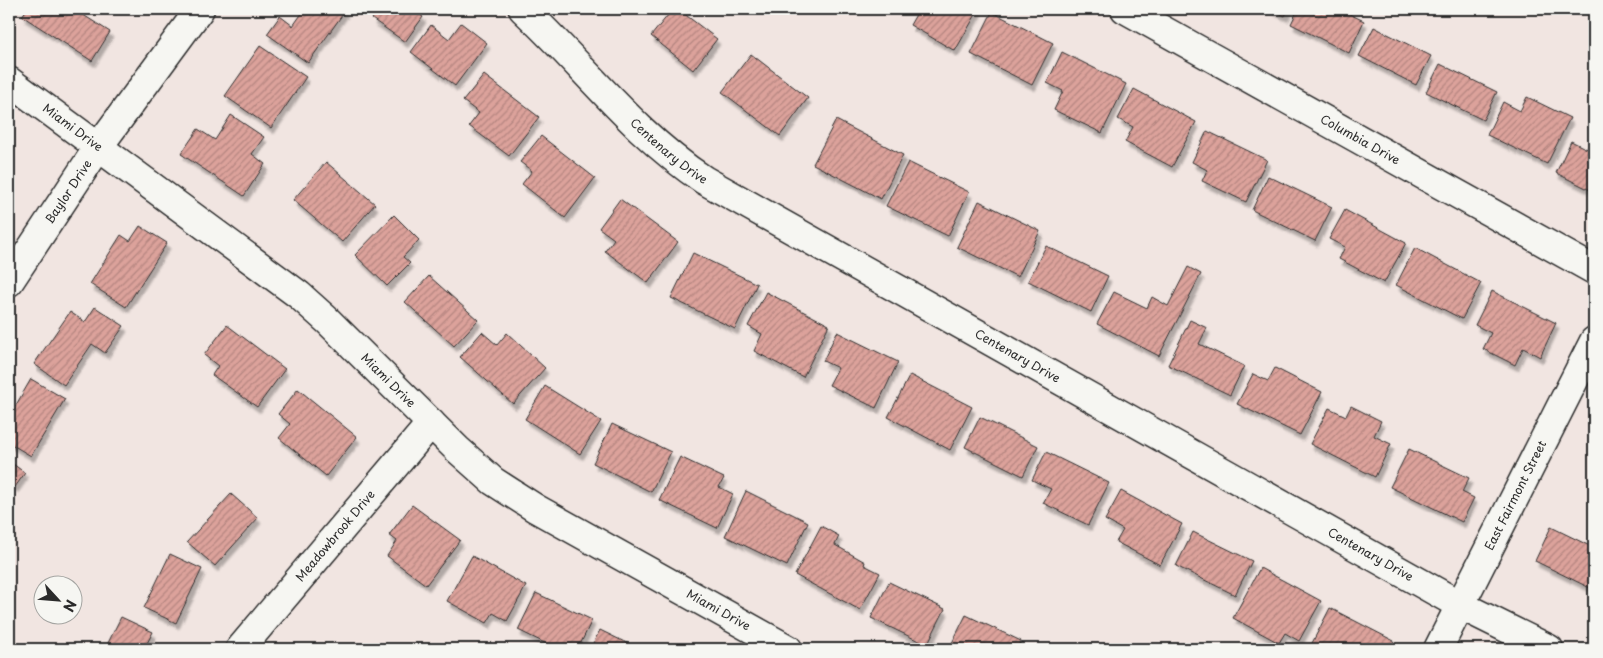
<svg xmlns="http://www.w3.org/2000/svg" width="1603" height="658" font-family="'Playpen Sans',sans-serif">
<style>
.building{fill:url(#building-hatch);stroke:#2b2b2b;filter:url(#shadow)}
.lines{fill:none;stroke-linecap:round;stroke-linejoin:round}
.minor-casing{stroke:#2b2b2b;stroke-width:31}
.minor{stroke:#f6f6f2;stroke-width:28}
.labels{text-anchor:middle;stroke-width:4;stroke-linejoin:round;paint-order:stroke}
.street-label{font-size:12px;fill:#2b2b2b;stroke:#f6f6f2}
</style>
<defs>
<pattern id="building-hatch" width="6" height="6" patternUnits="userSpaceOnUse" patternTransform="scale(1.25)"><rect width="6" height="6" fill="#dca29b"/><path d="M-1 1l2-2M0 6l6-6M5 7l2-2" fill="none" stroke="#b3847f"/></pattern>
<filter id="shadow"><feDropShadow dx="3" dy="5.5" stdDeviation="1" flood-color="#0004"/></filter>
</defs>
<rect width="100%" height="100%" fill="#f1e5e1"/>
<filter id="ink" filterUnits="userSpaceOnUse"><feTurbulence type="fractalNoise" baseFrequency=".02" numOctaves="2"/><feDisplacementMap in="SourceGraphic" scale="10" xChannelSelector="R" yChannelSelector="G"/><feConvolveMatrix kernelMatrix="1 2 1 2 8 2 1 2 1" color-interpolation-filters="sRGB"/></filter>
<g filter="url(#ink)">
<g class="building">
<polygon points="27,9 74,9 110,32 92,61 22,16"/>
<polygon points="305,9 343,9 345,11 308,63 267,34 280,16 293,26"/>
<polygon points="379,9 412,9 423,17 405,42 372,19"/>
<polygon points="673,9 678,9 717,39 693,70 651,36"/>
<polygon points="915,9 979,9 955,51 910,25 918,11"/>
<polygon points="1270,9 1289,9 1285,16"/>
<polygon points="1298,9 1339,9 1364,21 1349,53 1291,24"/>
<polygon points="992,12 1053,43 1032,85 971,54"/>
<polygon points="461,23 487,43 455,86 411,52 431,25 449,39"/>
<polygon points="1374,27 1431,56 1416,85 1359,56"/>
<polygon points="260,46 306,77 271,128 225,96"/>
<polygon points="1062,52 1126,84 1102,133 1054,110 1063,91 1047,83"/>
<polygon points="751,54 808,98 780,136 722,92"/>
<polygon points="1440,64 1497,92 1483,120 1426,92"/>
<polygon points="484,75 539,117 509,156 469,126 479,113 463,101"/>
<polygon points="1134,89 1196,122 1172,167 1125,142 1133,127 1118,119"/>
<polygon points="1527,97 1570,118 1547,164 1487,135 1503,102 1520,111"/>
<polygon points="231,115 264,137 252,154 265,164 244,196 181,154 198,129 215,140"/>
<polygon points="836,120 903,155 881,199 813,164"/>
<polygon points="1207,131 1267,160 1246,202 1202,181 1207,170 1192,162"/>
<polygon points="541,136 595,178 565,218 522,184 532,171 520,162"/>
<polygon points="1593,137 1594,137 1594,192 1556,173 1571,141 1587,149"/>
<polygon points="326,162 375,204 342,242 293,200"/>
<polygon points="908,162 969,192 948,236 886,206"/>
<polygon points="1268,176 1332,207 1315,241 1252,210"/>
<polygon points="620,199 678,242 648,283 605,251 614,239 599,228"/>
<polygon points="979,201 1040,231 1018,277 957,247"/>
<polygon points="1345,210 1406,243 1384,283 1339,259 1345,247 1329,239"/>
<polygon points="394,215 419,240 403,257 410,263 387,286 355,255"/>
<polygon points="140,226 167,243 126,307 90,284 121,235 130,241"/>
<polygon points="1046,246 1108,276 1091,312 1028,281"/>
<polygon points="1415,248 1481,283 1462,319 1396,285"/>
<polygon points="693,253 757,284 735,329 671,298"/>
<polygon points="1188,267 1201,274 1159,356 1097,324 1114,292 1147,308 1152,297 1168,306"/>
<polygon points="429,276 478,320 454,346 405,302"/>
<polygon points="1492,291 1556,323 1540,357 1523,348 1515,365 1483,349 1491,333 1475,325"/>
<polygon points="766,292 829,325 803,377 754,351 762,334 748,326"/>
<polygon points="95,307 124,326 105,353 92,344 64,385 34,364 70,312 85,322"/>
<polygon points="1190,320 1207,328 1199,344 1244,366 1230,395 1168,365"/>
<polygon points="227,325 285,369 257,407 212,375 218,366 204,355"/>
<polygon points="482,332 497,345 507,333 545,368 513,404 460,357"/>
<polygon points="837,332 898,362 876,408 829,385 838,368 823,361"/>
<polygon points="1275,368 1322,392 1300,435 1237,404 1253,374 1268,381"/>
<polygon points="910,375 972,407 950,450 888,417"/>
<polygon points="31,379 65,399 31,456 9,443 9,417"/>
<polygon points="545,386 601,421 580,454 525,419"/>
<polygon points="298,389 357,437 326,476 279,438 290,424 278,414"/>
<polygon points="1351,406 1381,421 1374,436 1391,444 1375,477 1310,444 1329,408 1346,416"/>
<polygon points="980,417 1038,446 1023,476 965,447"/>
<polygon points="612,424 671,452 651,492 593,463"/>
<polygon points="1409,449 1469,478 1462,492 1474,498 1462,522 1390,487"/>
<polygon points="1046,452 1109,483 1088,525 1043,503 1051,489 1032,480"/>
<polygon points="680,457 724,478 719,487 733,494 717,528 659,500"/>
<polygon points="9,461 25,473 15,487 9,482"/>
<polygon points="746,491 808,522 787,566 725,536"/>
<polygon points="1121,491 1182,524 1160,565 1116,542 1123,530 1105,520"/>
<polygon points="231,494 258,518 215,566 187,542"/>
<polygon points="412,505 460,540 426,585 387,556 397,541 389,535"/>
<polygon points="821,526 839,536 835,545 865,562 864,565 880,573 860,610 795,575"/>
<polygon points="1551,527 1594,548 1594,590 1535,561"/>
<polygon points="1193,532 1252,561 1235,595 1176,566"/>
<polygon points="170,554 202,569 176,623 144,608"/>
<polygon points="472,556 526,586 507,621 493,613 487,623 447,601"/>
<polygon points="1260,568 1321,601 1299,641 1285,633 1279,643 1233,618"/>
<polygon points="889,582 945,609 927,645 871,618"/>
<polygon points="536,593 592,620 578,649 557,649 518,630"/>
<polygon points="1330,608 1394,641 1390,649 1309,649"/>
<polygon points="966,615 1021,641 1017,649 949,649"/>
<polygon points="121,617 153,632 144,649 105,649"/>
<polygon points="600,630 639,649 590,649"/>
</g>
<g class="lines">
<g class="minor-casing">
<g id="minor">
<path id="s1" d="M 523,9 C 584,66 634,134 704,180 L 1460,605 L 1549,649"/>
<path id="s2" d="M 1125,9 L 1594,270"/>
<path id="s3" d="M 9,81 L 299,295 L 328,321 L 457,449 L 493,481 L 535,508 L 788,649"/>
<path id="s4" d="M 9,282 L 99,146 L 200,9"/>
<path id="s5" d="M 240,649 L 431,423"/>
<path id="s6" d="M 1438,649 L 1594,341"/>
</g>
</g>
<use href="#minor" class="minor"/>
</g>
</g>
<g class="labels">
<g class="street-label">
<text dy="4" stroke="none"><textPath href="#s3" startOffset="79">Miami Drive</textPath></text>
<text dy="4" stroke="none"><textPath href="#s2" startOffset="269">Columbia Drive</textPath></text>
<text dy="4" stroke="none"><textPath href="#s1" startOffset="204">Centenary Drive</textPath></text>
<text dy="4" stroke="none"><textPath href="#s4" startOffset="108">Baylor Drive</textPath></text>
<text dy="4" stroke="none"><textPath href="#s1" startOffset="609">Centenary Drive</textPath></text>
<text dy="4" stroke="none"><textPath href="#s3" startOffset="484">Miami Drive</textPath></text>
<text dy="4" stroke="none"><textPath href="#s6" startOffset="172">East Fairmont Street</textPath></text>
<text dy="4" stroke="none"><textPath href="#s5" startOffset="148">Meadowbrook Drive</textPath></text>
<text dy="4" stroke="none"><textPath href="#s1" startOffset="1014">Centenary Drive</textPath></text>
<text dy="4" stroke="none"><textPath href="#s3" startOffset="889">Miami Drive</textPath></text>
</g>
</g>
<rect width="1603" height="658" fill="none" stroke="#f6f6f2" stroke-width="30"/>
<rect x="15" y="15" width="1573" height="628" fill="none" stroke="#2b2b2b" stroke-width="2" filter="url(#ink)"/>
<g transform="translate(58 600) rotate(116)"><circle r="24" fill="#f6f6f2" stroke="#a5a5a2"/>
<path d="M0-4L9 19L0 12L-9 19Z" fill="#2b2b2b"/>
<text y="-8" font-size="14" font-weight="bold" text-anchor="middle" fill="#2b2b2b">N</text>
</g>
</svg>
